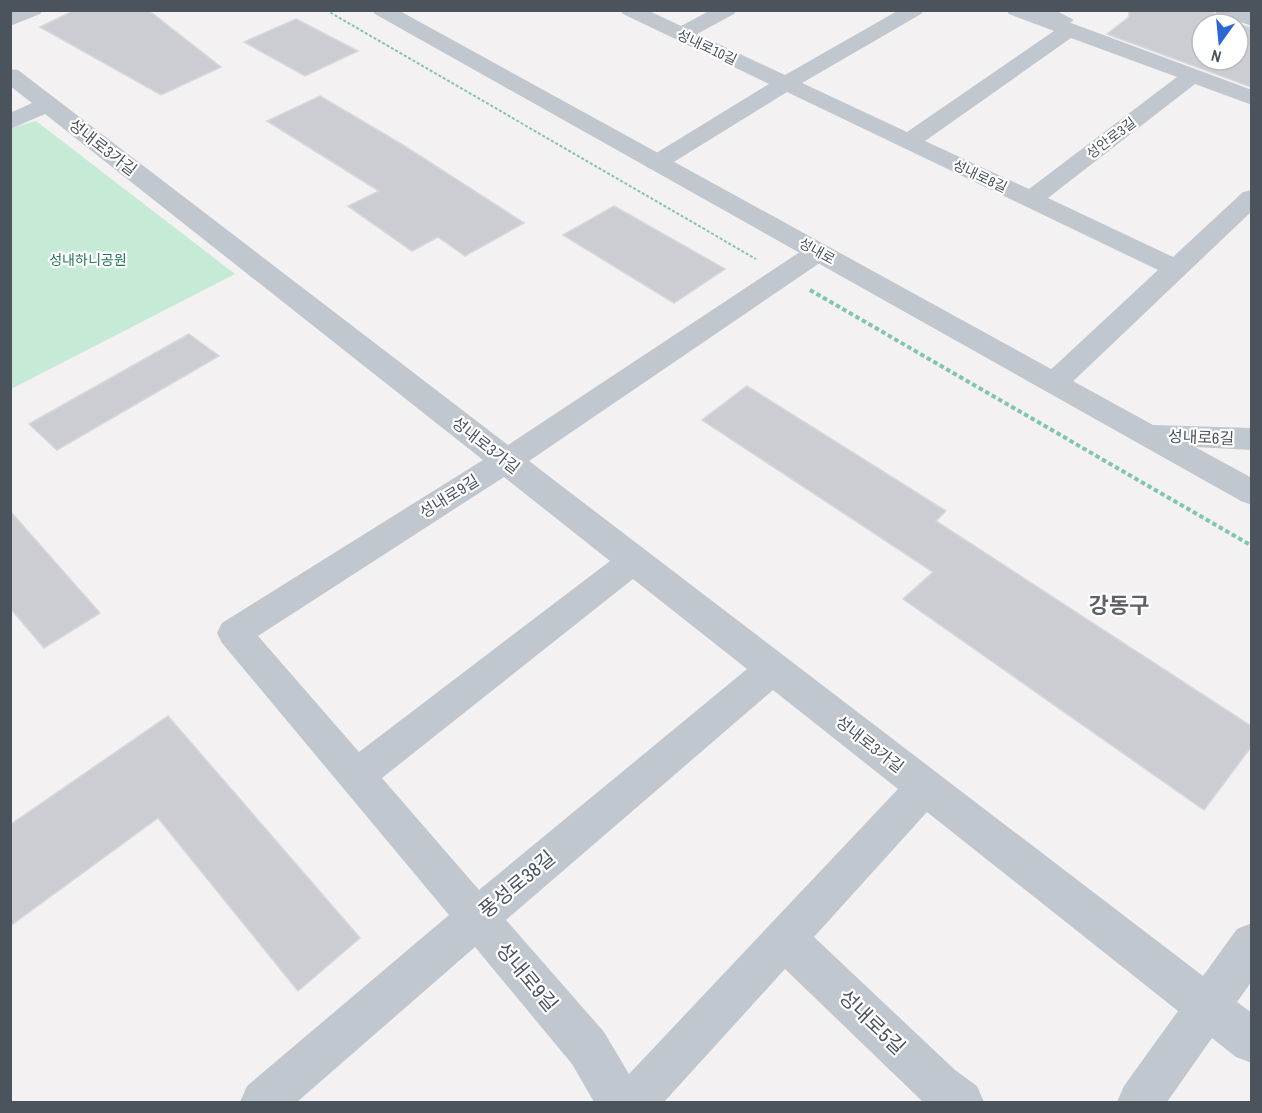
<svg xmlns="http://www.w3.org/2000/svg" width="1262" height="1113" font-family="'Archivo Narrow','Noto Sans KR',sans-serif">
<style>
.green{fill:#c5ebd7}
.building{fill:#cccdd3;stroke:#d6d7dc;stroke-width:1.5;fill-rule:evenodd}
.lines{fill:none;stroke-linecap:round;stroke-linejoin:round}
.path-far1{stroke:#80c6aa;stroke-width:2;stroke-dasharray:3 2;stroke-linecap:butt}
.path{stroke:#80c6aa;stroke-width:4;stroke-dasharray:4.5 3;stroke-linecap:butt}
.service{fill:#c1c7ce;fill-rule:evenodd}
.minor{fill:#c1c7ce;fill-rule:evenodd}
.tertiary{fill:#c1c7ce;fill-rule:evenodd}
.labels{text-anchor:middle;stroke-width:4.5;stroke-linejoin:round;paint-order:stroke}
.far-street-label{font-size:14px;fill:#4b535d;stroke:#fff}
.far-park-label{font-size:14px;fill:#217854;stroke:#fff}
.street-label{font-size:16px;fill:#4b535d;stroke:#fff}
.near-street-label{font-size:20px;fill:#4b535d;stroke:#fff}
.district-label{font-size:22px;font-weight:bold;fill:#5e6165;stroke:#fff}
</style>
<rect width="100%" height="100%" fill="#f3f1f1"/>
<polygon class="green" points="36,121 235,274 11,389 11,128"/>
<g class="building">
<polygon points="75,10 148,10 221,67 161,95 40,27"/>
<path d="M 1129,10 L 1212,10 L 1216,16 L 1251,28 L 1251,87 L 1107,34 L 1129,17 ZM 1202,24 L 1238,24 L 1238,60 L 1202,60 Z"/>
<polygon points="296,19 358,51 305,76 244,42"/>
<polygon points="320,96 403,145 524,223 465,256 438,237 412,251 348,206 379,191 267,121"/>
<polygon points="614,206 725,269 674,303 563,235"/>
<polygon points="189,334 219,356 57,450 29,424"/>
<polygon points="747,386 946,511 936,521 1251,726 1251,747 1204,810 903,599 933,572 702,420"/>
<polygon points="10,511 100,613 44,648 10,608"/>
<polygon points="168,716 360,938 298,991 158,818 10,926 10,825"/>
</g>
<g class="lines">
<polyline class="path-far1" points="326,10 756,259"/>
<polyline class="path" points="810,290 1252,546"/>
<polygon class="service" points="1037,10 1055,10 1074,20 1068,24 1064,23"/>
<g class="minor">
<polygon points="15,10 43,10 40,14 10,26 10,12"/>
<path d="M 620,10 L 647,10 L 681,26 L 711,10 L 737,10 L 734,14 L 697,34 L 785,75 L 899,10 L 924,10 L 921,14 L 802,83 L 907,132 L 1054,31 L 1009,14 L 1006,10 L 1036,10 L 1252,90 L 1252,105 L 1195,84 L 1048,198 L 1173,257 L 1243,192 L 1252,190 L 1252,211 L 1065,389 L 1055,392 L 1045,389 L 1041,382 L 1045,375 L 1158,270 L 787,92 L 664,168 L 656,170 L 648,168 L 644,163 L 648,158 L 769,84 L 623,14 ZM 1071,38 L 1177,77 L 1029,189 L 925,141 Z"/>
<polygon points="1214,10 1245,10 1252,13 1252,26 1217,14"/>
<path d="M 10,69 L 18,70 L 56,99 L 508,445 L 809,246 L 818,244 L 827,246 L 831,252 L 827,258 L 529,461 L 1203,976 L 1237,929 L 1252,923 L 1252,981 L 1237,1002 L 1252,1013 L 1252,1063 L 1236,1057 L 1212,1038 L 1167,1102 L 1117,1102 L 1124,1086 L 1178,1011 L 927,812 L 814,937 L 955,1070 L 977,1086 L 984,1102 L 923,1102 L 785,969 L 664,1102 L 594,1102 L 572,1064 L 475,947 L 297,1102 L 240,1102 L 247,1086 L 449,915 L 222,643 L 217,633 L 222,623 L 483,460 L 45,114 L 10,129 L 10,113 L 32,103 L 10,86 ZM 504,477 L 610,561 L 359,752 L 258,636 ZM 633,579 L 747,669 L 479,890 L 382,778 ZM 773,690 L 898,789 L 629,1074 L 604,1032 L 506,920 Z"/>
</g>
<polygon class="tertiary" points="372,10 398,10 1153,425 1252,428 1252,450 1195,447 1252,478 1252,505 1241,501 375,14"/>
</g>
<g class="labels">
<g class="far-street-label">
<text transform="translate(707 47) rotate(25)" y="5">성내로10길</text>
<text transform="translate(1111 138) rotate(-37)" y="5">성안로3길</text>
<text transform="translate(980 176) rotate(25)" y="5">성내로8길</text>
<text transform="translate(817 251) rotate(29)" y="5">성내로</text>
</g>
<g class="far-park-label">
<text x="88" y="265">성내하니공원</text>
</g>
<g class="street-label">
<text transform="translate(103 147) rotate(38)" y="6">성내로3가길</text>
<text transform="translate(1201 437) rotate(2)" y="6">성내로6길</text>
<text transform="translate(486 445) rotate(38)" y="6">성내로3가길</text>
<text transform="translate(449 496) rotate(-32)" y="6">성내로9길</text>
<text transform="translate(870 744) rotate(38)" y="6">성내로3가길</text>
</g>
<g class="near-street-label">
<text transform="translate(517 884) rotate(-40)" y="7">풍성로38길</text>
<text transform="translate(527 977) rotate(50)" y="7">성내로9길</text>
<text transform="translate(872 1022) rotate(44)" y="7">성내로5길</text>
</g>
<g class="district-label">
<text x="1119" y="613">강동구</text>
</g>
</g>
<rect width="1262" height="1113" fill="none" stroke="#4b535d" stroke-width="24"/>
<g transform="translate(1220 42) rotate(195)"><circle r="28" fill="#ffffff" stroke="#b7babe" stroke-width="1.5"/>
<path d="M0-4.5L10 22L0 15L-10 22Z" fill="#2c66d2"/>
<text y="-9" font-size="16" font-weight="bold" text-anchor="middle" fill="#4b535d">N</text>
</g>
</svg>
